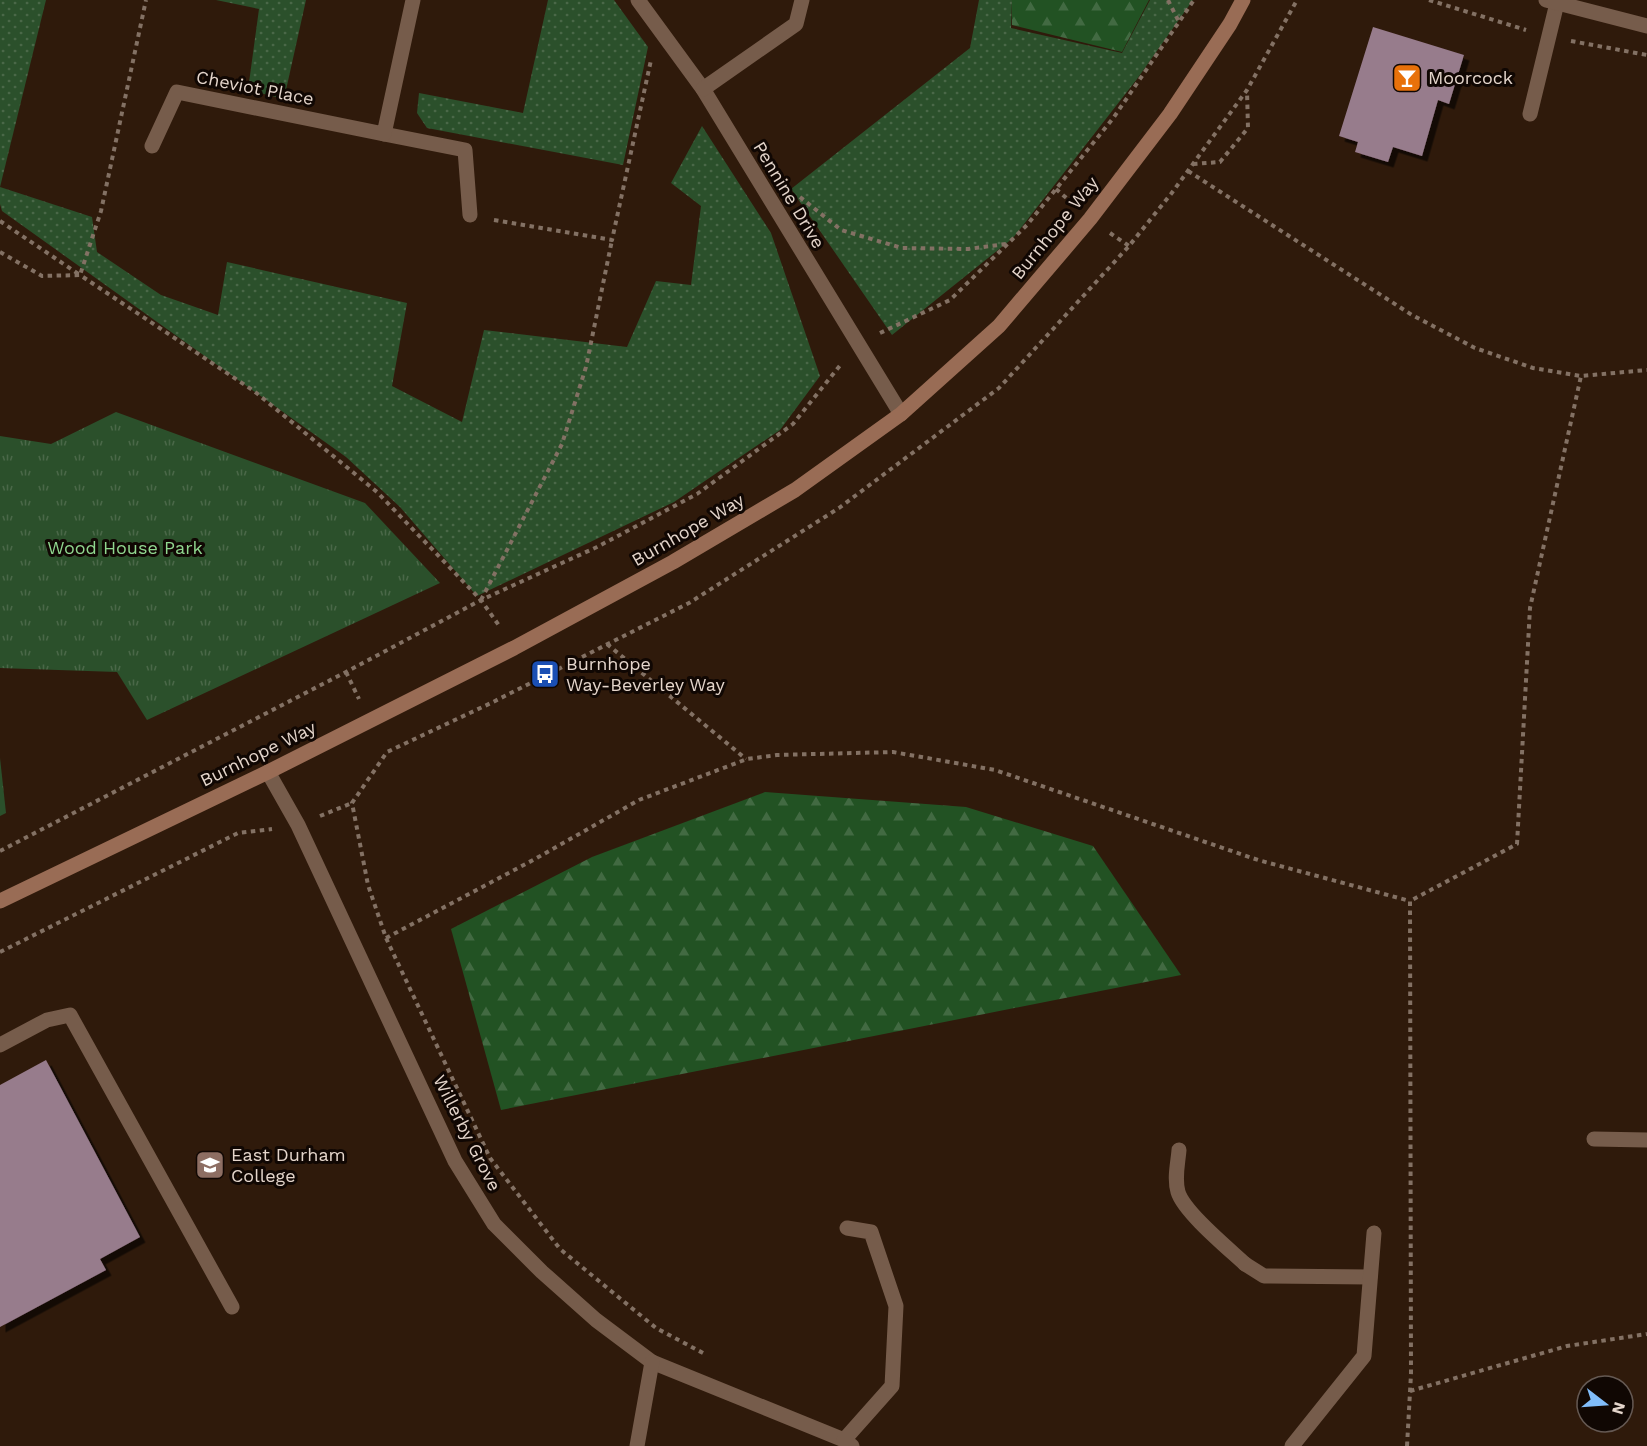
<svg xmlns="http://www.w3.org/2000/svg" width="1647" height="1446" font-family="'Work Sans',sans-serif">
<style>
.grass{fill:url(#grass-dots)}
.forest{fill:url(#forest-firs)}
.park{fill:url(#park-tufts)}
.building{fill:#977b8c;filter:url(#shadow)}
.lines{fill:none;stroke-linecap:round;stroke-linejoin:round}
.path{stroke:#837164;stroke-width:4;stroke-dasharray:4.5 4.5;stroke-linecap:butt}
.service{stroke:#765c4b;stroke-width:15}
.minor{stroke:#765c4b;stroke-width:15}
.secondary{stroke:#996c55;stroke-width:15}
.labels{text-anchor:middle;stroke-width:6;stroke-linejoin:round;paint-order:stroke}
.poi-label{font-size:18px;fill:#e4d5cb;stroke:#100703;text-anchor:start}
.street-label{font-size:18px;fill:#e4d5cb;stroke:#100703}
.park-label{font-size:18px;fill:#90d78f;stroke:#100703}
</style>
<defs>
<pattern id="grass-dots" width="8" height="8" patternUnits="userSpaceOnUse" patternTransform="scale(1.5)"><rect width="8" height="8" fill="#2b502b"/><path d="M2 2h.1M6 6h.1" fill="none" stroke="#4a6848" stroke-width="1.8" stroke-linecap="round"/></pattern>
<pattern id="forest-firs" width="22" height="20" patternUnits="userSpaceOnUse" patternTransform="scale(1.5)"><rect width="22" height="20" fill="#225223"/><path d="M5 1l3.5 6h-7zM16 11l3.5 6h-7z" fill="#426a42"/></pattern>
<pattern id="park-tufts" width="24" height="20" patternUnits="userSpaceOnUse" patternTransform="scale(1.5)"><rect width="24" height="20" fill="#2b502b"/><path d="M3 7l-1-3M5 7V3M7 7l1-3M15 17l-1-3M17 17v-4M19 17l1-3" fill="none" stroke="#4a6848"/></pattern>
<filter id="shadow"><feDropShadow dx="5.5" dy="5.5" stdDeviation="0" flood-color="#0009"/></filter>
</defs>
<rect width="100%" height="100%" fill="#2f1a0b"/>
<g class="grass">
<polygon points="0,0 46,0 0,187"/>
<polygon points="216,0 306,0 284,99 248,90 259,9"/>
<polygon points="548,0 614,0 648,47 623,165 427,128 417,113 419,93 523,113"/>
<polygon points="979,0 1012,0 1011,28 1122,53 1150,0 1193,0 1137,79 1013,238 892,335 791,189 970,48"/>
<polygon points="702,126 771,233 820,376 780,430 674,502 477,596 400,507 346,457 2,211 0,204 0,187 92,217 97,252 161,295 218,315 227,262 407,303 392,386 462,422 484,330 627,347 656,281 691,285 701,206 671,183"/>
</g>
<g class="forest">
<polygon points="1012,0 1149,0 1122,52 1012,25"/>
<polygon points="765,792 966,807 1093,846 1181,975 501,1110 451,929 592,857"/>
</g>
<g class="park">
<polygon points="116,412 365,503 440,583 147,720 117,672 0,668 0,436 51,444"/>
<polygon points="0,758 6,813 0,816"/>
</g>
<g class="building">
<polygon points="1373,27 1464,55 1449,104 1438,100 1422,156 1393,147 1388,162 1355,152 1358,142 1339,136"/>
<polygon points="46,1060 140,1237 100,1259 106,1270 0,1327 0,1085"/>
</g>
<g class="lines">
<g class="path">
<polyline points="1168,0 1179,22"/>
<polyline points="1429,0 1526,30"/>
<polyline points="1571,41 1647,55"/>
<polyline points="1193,164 1220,162 1248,128 1247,91"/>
<polyline points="1188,171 1412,315 1475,348 1533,368 1581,376"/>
<polyline points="1056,189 1071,202"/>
<polyline points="800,197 841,230 902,248 968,249 1006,244"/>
<polyline points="494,220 612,240 651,60"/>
<polyline points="0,221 80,275 101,211 146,0"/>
<polyline points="1110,233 1129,246"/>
<polyline points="0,252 42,276 80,275 254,391 377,492 481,600 500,627"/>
<polyline points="880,333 950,300 1027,225 1114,117 1194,0"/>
<polyline points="481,600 562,444 586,367 612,240"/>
<polyline points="607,644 746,759"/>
<polyline points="346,672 359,699"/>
<polyline points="320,816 352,803"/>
<polyline points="0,851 346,672 481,600 597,547 697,494 793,424 842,363"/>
<polyline points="386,938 535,859 639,800 747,759 777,755 893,752 995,770 1258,860 1410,901"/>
<polyline points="0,952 238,833 272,829"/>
<polyline points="703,1353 656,1328 560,1249 490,1158 386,938 368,885 352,803 387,752 491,703 689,603 839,508 999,388 1129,246 1171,194 1247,90 1297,0"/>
<polyline points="1410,1391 1567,1346 1647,1334"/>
<polyline points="1407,1446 1411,1374 1410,901 1517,844 1530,608 1581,376 1647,370"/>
</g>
<g class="service">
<polyline points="1530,114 1557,3"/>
<polyline points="0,1045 47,1020 70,1015 232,1307"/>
<path d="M 1179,1150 C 1178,1163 1174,1178 1178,1192 C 1184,1212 1229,1249 1245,1264"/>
</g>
<g class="minor">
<polyline points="638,0 703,89 901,414"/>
<polyline points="1546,0 1647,26"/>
<polyline points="703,89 796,24 802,0"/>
<polyline points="384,134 465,150 470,215"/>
<polyline points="152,146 177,92 384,134 413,0"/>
<polyline points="268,772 298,825 455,1161 494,1224 542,1272 596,1320 652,1362 844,1440 852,1446"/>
<polyline points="1594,1139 1647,1140"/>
<polyline points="1245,1264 1264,1276 1370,1277"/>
<polyline points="844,1440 892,1386 896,1306 871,1232 847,1228"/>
<polyline points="637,1446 652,1362"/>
<polyline points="1292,1446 1364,1356 1374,1233"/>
</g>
<polyline class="secondary" points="0,901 268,772 514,648 673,562 795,490 901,414 999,326 1090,219 1170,114 1230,24 1243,0"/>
</g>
<defs>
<g id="bar-square" transform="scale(1.5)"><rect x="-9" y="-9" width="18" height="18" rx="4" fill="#e8710a" stroke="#100703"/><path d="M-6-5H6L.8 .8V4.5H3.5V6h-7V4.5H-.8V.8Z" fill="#fff"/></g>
<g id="bus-square" transform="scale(1.5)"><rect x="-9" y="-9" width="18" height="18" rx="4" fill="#1a4fb4" stroke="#100703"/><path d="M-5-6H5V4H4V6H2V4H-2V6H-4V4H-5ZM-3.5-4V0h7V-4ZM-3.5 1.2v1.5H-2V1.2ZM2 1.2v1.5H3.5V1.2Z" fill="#fff"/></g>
<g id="university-square" transform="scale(1.5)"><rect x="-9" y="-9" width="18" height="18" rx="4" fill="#8d6e63" stroke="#100703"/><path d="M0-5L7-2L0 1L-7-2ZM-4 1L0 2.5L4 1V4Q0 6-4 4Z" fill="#fff"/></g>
</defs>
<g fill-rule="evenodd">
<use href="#bar-square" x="1407" y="78"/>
<use href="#bus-square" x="545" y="674"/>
<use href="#university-square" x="210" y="1165"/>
</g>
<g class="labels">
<g class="poi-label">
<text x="1428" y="84">Moorcock</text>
<text x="566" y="670">Burnhope<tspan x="566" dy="21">Way-Beverley Way</tspan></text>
<text x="231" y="1161">East Durham<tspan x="231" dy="21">College</tspan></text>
</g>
<g class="street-label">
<text transform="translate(255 88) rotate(11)" y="6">Cheviot Place</text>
<text transform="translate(789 195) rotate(59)" y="6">Pennine Drive</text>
<text transform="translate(1055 228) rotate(-51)" y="6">Burnhope Way</text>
<text transform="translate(688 530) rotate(-30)" y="6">Burnhope Way</text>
<text transform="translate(258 754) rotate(-26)" y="6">Burnhope Way</text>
<text transform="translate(467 1133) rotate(63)" y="6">Willerby Grove</text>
</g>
<g class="park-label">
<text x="125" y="554">Wood House Park</text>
</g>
</g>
<g transform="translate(1605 1404) rotate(107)"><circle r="28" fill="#100703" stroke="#655953" stroke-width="1.5"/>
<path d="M0-4.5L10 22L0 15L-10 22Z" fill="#81bdfa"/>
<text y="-9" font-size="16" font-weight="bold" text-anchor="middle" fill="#e4d5cb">N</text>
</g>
</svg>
